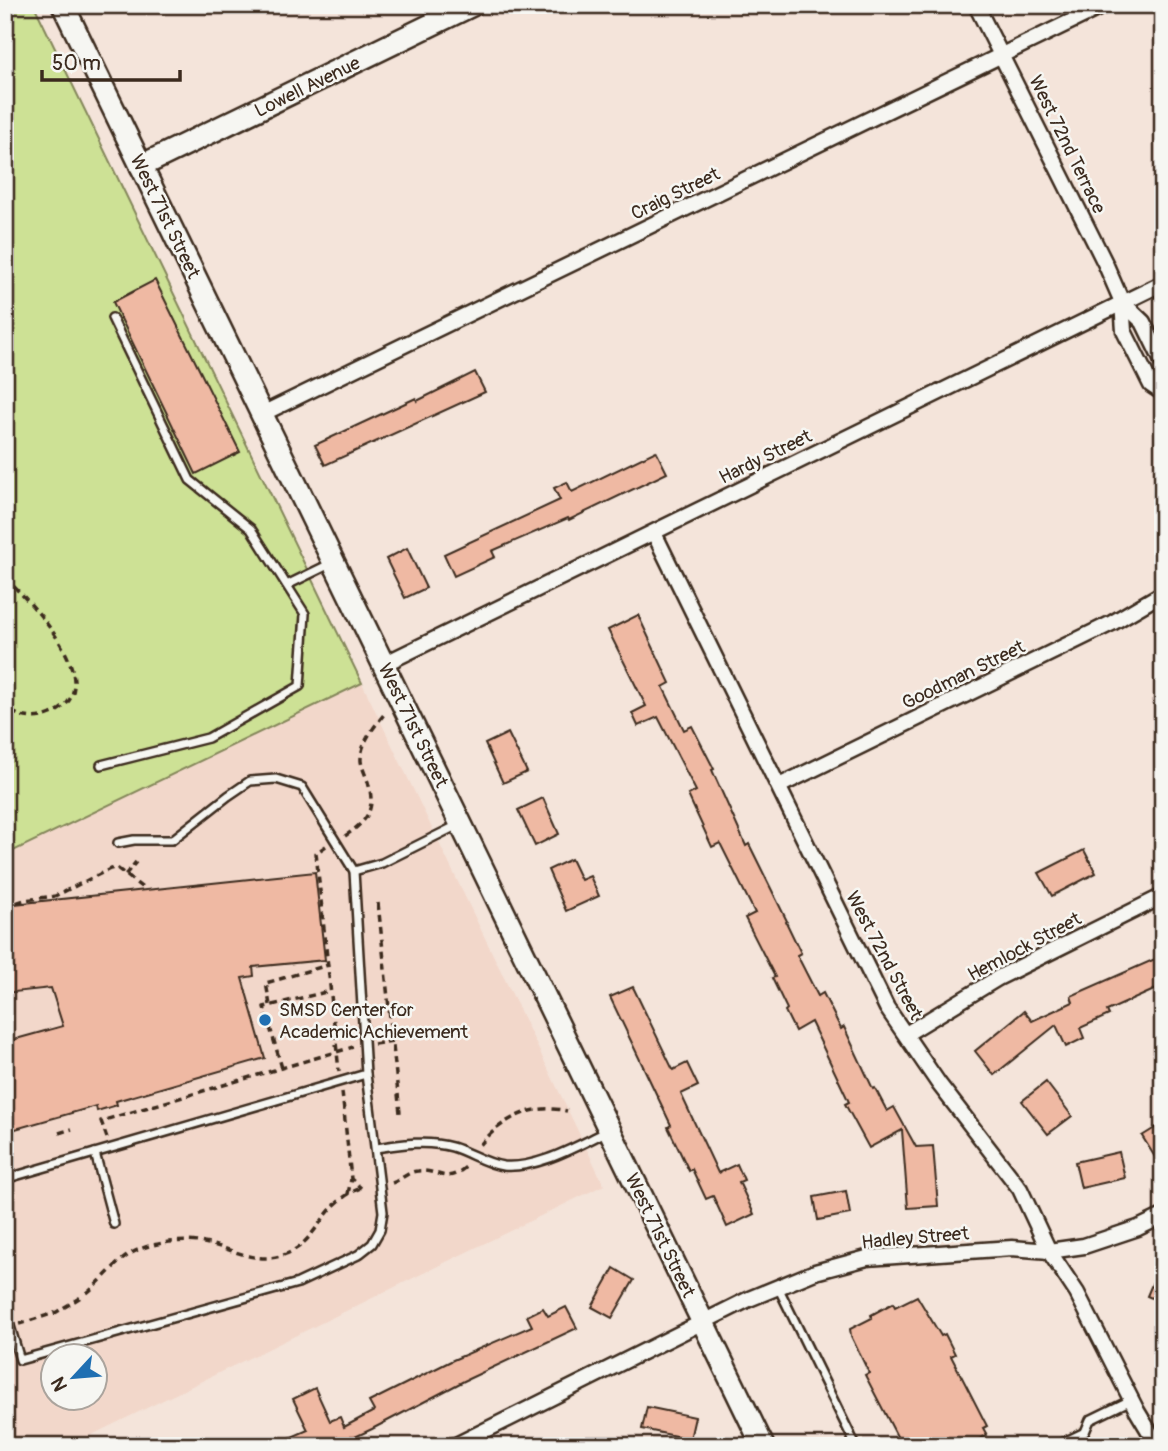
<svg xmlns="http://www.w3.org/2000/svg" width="1168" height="1451" font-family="Pangolin,sans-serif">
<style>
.built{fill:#f2d7ca;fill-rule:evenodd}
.green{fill:#cde195;stroke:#84865a;stroke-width:2}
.building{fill:#efb9a3;stroke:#3b2a1e;stroke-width:2}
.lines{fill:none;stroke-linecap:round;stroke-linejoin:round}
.lane-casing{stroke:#3b2a1e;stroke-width:12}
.street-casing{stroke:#3b2a1e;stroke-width:19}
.secondary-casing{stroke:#3b2a1e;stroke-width:26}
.path{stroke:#3b2a1e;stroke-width:3.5;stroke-dasharray:7 5;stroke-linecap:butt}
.lane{stroke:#f6f6f2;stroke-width:7}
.street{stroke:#f6f6f2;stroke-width:14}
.secondary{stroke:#f6f6f2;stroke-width:21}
.poi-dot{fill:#1f6fb2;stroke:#f6f6f2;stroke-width:2.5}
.labels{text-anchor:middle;stroke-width:5;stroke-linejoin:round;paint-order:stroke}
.street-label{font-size:19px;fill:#3b2a1e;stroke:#f6f6f2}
.poi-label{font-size:19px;fill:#3b2a1e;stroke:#f6f6f2;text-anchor:start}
</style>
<rect width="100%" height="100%" fill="#f4e4da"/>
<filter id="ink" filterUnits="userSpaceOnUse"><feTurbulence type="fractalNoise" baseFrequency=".0143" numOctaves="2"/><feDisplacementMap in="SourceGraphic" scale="14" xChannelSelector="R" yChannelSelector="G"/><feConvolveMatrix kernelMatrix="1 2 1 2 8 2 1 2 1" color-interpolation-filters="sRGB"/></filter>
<g filter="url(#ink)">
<path class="built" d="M 362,683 L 604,1185 L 69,1446 L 5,1446 L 5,855 ZM 52,1356 L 94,1356 L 94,1398 L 52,1398 Z"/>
<polygon class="green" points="5,5 34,5 362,683 5,855"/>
<g class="building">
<polygon points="155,280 240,452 196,474 113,302"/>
<polygon points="475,372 485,392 325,465 315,445 416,398 417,401"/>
<polygon points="656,451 667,473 569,520 568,518 492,551 495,557 454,576 444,554 560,500 554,488 567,482 572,492"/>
<polygon points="407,548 426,588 405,598 386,559"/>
<polygon points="638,615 670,683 663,687 684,730 692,726 714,769 712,770 746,846 749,844 787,921 786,922 801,953 797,955 818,996 823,993 841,1029 844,1027 873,1089 875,1088 887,1111 894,1107 916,1147 933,1146 938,1206 908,1208 902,1130 869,1148 845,1104 849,1102 811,1022 795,1031 785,1011 787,1009 772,978 775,977 745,918 755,913 720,843 712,847 688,795 696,791 658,717 638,726 632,713 646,706 608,630"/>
<polygon points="508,733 527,772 503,783 485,744"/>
<polygon points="543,798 559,834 535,846 518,810"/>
<polygon points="1084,850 1096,873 1052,896 1039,873"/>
<polygon points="571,859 581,880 590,876 599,896 566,911 548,870"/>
<polygon points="315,872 325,960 253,967 254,976 242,978 265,1058 116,1101 117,1105 97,1111 96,1106 5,1132 5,1042 63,1026 51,988 5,993 5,905"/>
<polygon points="1155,959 1163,976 1163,986 1107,1011 1109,1015 1080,1028 1084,1038 1066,1047 1056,1025 994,1075 975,1051 1024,1011 1032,1021 1073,1002 1071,996"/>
<polygon points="633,987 673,1070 687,1063 698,1086 681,1094 718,1173 737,1164 744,1180 739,1182 754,1214 727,1227 713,1196 706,1199 692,1169 689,1171 668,1127 671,1125 610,997"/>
<polygon points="1046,1082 1072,1116 1048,1134 1022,1101"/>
<polygon points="1163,1123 1163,1170 1142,1136"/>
<polygon points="1119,1152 1125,1178 1081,1188 1075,1162"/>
<polygon points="846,1191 850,1214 818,1220 814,1197"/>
<polygon points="1163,1258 1163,1303 1147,1296"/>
<polygon points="614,1268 634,1280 612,1318 592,1307"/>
<polygon points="917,1296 941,1336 945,1334 955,1354 951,1356 987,1426 983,1428 987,1435 967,1446 902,1446 865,1375 869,1373 851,1336 850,1329 872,1318 871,1315 893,1303 895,1307"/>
<polygon points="566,1307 577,1328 464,1381 372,1429 336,1446 271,1446 308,1430 293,1399 315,1388 330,1421 340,1417 344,1427 374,1411 369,1402 453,1360 532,1326 527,1316 543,1308 548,1316"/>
<polygon points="647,1407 695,1417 690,1439 642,1429"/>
</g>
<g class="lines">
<g class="lane-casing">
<g id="lane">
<polyline points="287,585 330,564"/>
<polyline points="101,765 208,738 300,686 305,614 251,529 190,480 112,318"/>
<polyline points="118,843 134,840 172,840 228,796 250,781 276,779 302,787 354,871"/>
<polyline points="366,1074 354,871 382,863 458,825"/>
<path d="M 376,1148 C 402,1144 427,1140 452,1147 C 469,1152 486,1164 503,1166 C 538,1169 576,1146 606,1132"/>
<polyline points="95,1153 114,1224"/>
<polyline points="5,1179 366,1074 383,1212 380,1230 372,1244 358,1255 298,1283 20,1360 5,1309"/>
<polyline points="778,1287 856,1446"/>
<polyline points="1056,1446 1085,1432 1090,1420 1131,1400"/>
</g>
</g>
<g class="street-casing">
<g id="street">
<polyline points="976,5 1105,263 1122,302 1124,331 1151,385 1163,393"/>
<polyline points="1122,302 1143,322 1163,363"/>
<polyline points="262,414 1105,5"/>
<polyline points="654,533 887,1008 939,1084 1020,1189 1049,1251 1077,1293 1137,1411 1158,1446"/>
<polyline points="384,664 1163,283"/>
<polyline points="779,786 1112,623 1163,593"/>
<polyline points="906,1034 998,978 1163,896"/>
<polyline points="454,1446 749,1299 815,1272 867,1258 1012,1248 1049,1251 1084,1246 1138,1228 1163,1216"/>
</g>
</g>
<g class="secondary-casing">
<g id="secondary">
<polyline points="63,5 763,1446"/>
<polyline points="141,166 472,5"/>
</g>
</g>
<g class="path">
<path d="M 5,578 C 31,602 114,688 51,714 C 35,721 19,718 5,707"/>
<path d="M 345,836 C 368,820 376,810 368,782 C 366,776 362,768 361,761 C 360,743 375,726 385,713"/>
<polyline points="326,846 316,853 339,1071"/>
<polyline points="125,875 136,862"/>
<polyline points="378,903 400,1113"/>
<polyline points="5,906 25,900 55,896 110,869 117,868 145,890"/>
<polyline points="270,1005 266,983 328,965"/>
<polyline points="374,1044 393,1041"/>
<polyline points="282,1068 264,1007 330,991"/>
<polyline points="342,1092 351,1179 361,1188"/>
<polyline points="59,1133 72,1129"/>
<polyline points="107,1138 101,1121 353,1047"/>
<path d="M 480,1145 C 503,1118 532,1103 567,1111"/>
<path d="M 392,1183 C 401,1180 409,1171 418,1171 C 440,1169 444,1186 467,1166"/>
<polyline points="348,1194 351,1179"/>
<path d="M 87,1293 C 104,1279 119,1257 140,1249 C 158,1242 185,1239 204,1243 C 233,1248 256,1266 286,1254 C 319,1241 320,1204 361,1188"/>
<polyline points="19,1324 55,1313 81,1297"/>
<polyline points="5,1403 5,1405"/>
</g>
<use href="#lane" class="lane"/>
<use href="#street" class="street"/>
<use href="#secondary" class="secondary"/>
</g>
</g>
<circle class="poi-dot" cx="265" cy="1020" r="7"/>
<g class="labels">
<g class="street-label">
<text transform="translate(307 86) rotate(-26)" y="7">Lowell Avenue</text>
<text transform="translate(1068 144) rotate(64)" y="7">West 72nd Terrace</text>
<text transform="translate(675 193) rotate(-26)" y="7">Craig Street</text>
<text transform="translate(166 216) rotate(64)" y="7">West 71st Street</text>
<text transform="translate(765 456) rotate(-26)" y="7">Hardy Street</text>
<text transform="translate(963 674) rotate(-26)" y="7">Goodman Street</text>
<text transform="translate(414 725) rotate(64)" y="7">West 71st Street</text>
<text transform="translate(1024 946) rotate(-28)" y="7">Hemlock Street</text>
<text transform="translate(885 955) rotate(62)" y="7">West 72nd Street</text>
<text transform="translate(661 1235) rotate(64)" y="7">West 71st Street</text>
<text transform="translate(915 1237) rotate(-5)" y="7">Hadley Street</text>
</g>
<g class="poi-label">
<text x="279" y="1016">SMSD Center for<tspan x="279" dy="22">Academic Achievement</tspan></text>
</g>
</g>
<rect width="1168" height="1451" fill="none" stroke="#f6f6f2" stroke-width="28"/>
<rect x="14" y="14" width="1140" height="1423" fill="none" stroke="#3b2a1e" stroke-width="2.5" filter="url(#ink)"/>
<g transform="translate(74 1377) rotate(244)"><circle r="33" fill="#f6f6f2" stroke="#aba49d" stroke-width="2"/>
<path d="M0-5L12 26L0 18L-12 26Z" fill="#1f6fb2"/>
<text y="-10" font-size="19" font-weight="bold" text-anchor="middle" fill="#3b2a1e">N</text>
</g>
<path d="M42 70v10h138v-10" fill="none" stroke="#3b2a1e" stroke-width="3.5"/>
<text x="52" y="70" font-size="21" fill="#3b2a1e" stroke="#f6f6f2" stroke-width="5" paint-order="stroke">50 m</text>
</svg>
